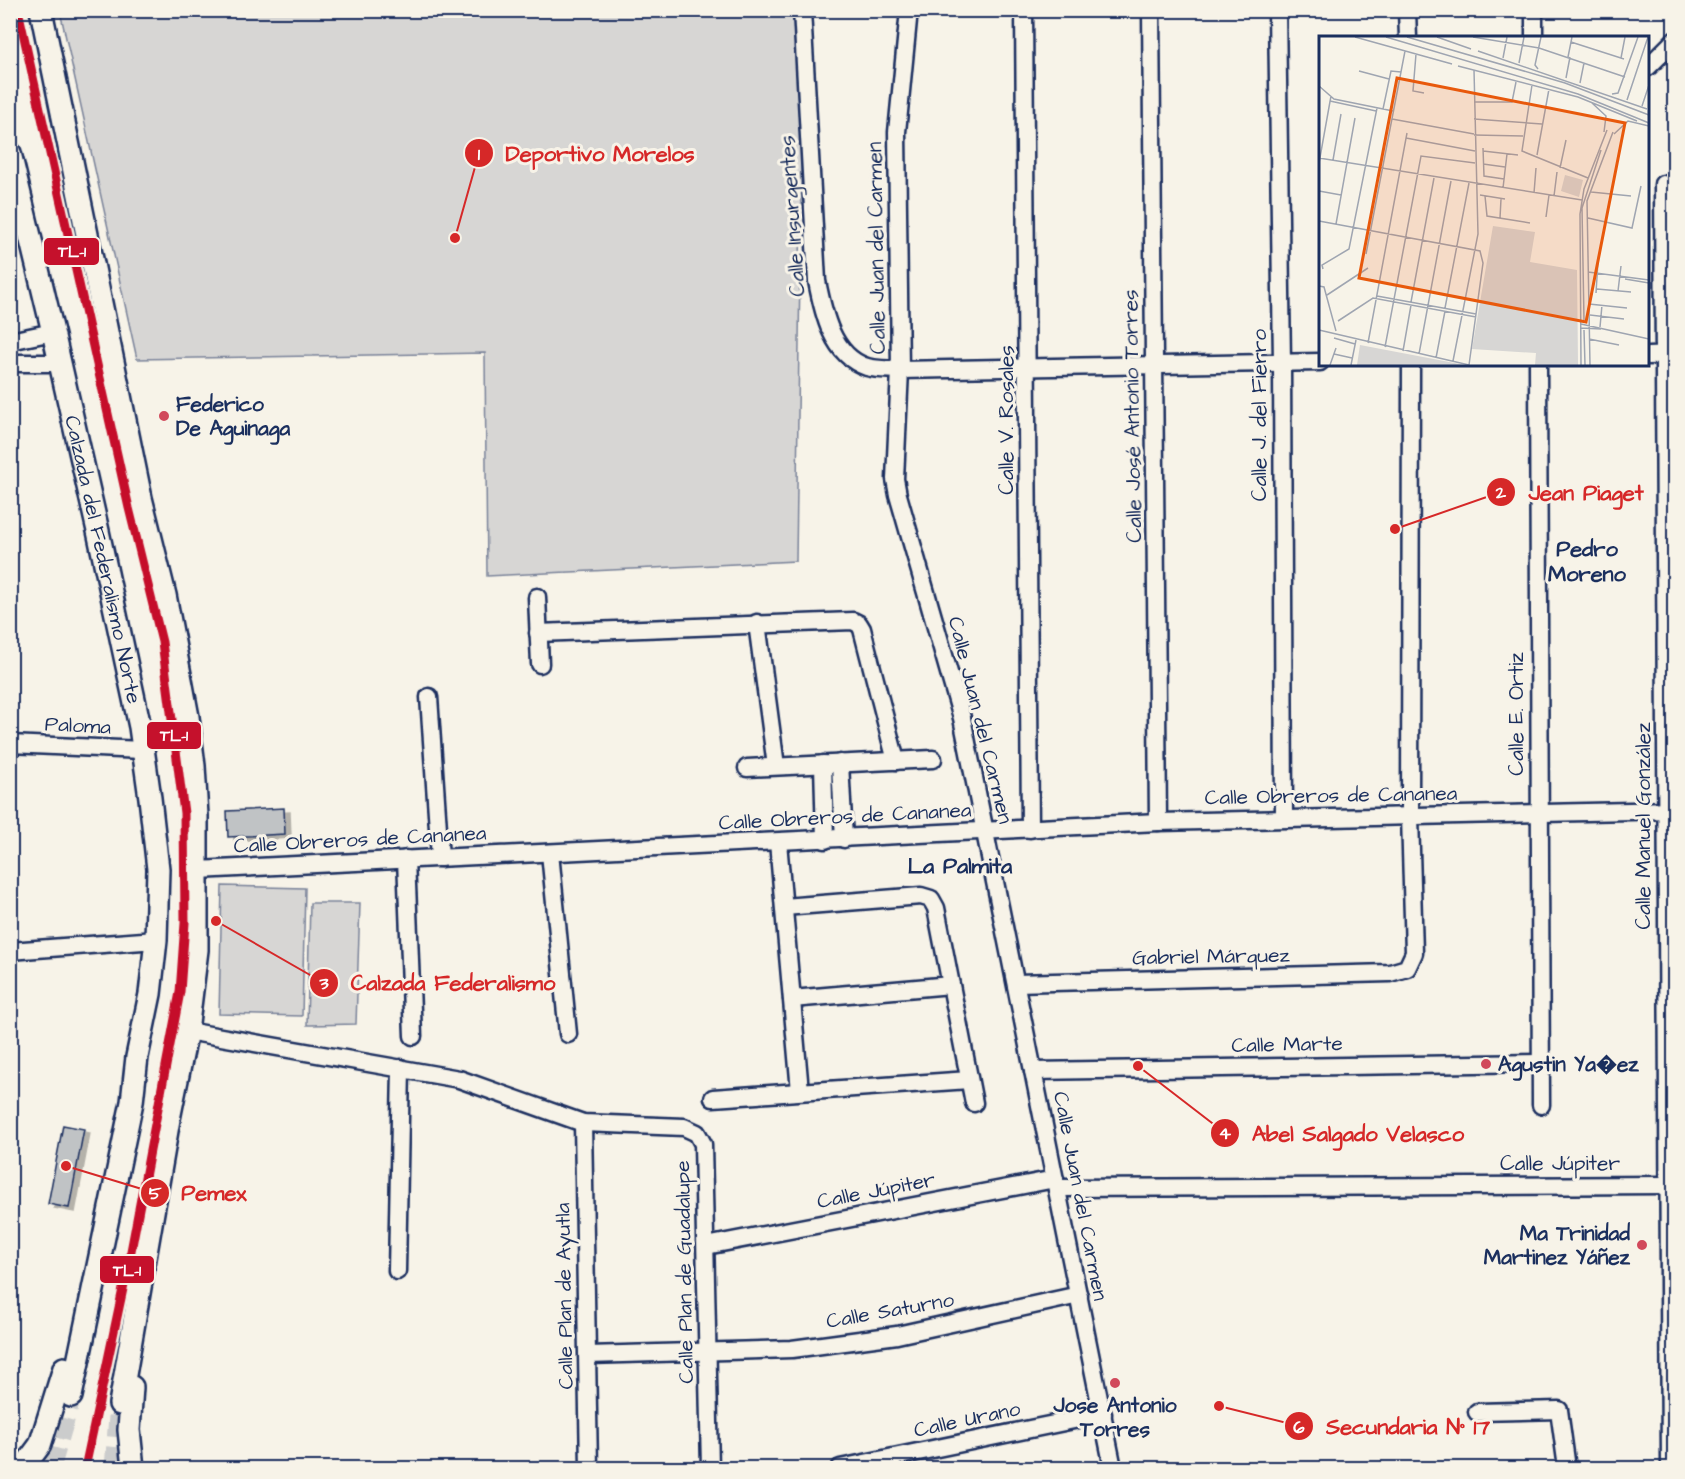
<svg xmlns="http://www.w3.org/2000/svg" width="1685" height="1479" font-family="'Architects Daughter',sans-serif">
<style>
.green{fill:#d7d6d4;stroke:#798299;stroke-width:1.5}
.building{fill:#c0c3c5;stroke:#1b2f5e;stroke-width:1.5;filter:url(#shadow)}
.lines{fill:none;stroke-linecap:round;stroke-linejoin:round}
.major-tunnel{stroke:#cbcccc;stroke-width:21;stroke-dasharray:21 10;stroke-linecap:butt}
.minor-casing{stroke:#1b2f5e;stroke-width:21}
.major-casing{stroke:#1b2f5e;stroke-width:26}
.minor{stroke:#f7f3e8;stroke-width:16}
.major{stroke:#f7f3e8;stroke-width:21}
.rail-1-casing{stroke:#f7f3e8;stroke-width:14}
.rail-1{stroke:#c5112c;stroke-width:9}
.poi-dot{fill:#d1495b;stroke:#f7f3e8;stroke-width:2}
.labels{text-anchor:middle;stroke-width:6;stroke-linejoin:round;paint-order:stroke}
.street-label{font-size:21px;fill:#1b2f5e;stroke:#f7f3e8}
.poi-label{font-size:21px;font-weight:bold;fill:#1b2f5e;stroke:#f7f3e8;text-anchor:start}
.neighbourhood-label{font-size:22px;font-weight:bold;fill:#1b2f5e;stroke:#f7f3e8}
.inset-road{fill:none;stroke:#9fa5b1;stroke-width:1.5}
.view{fill:#e8590c;fill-opacity:0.15;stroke:#e8590c;stroke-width:3}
.inset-edge{fill:none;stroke:#1b2f5e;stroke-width:3}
.leader{fill:none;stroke:#d62828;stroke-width:2}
.callout-dot{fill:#d62828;stroke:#f7f3e8;stroke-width:2}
.mark-label{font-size:18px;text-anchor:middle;font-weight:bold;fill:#fff}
.callout-label{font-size:22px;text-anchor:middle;font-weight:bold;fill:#d62828;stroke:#f7f3e8;stroke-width:6;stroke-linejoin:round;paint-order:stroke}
.line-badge{stroke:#f7f3e8;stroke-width:2}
.badge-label{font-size:16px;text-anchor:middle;font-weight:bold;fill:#fff}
</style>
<defs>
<filter id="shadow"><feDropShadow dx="6" dy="4" stdDeviation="0" flood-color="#0004"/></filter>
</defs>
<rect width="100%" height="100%" fill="#f7f3e8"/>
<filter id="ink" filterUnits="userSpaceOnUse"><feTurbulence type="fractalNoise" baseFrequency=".0167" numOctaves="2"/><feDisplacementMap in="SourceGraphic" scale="12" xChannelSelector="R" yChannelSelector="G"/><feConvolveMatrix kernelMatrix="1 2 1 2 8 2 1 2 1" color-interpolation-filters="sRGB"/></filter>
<g filter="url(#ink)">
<g class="green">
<polygon points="60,11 795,11 802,123 796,561 487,576 485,353 137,359"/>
<polygon points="222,886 305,888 302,1016 219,1014"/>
<polygon points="310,903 360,903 356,1024 307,1025"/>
</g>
<g class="building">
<polygon points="284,808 285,834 228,837 227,811"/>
<polygon points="63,1125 84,1129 69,1208 48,1204"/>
</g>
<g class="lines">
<g class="major-tunnel">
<polyline points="50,1468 71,1396"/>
<polyline points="115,1468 120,1404"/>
</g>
<g class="minor-casing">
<g id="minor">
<path d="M 802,10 L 817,281 C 823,312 832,356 867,367 C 877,370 889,369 900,370 L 1320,362"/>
<polyline points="909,10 897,132 900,370 895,479 898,495 962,718 1113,1468"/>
<polyline points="1024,10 1030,829"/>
<polyline points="1151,10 1158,822"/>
<polyline points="1277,10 1282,362 1284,818"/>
<polyline points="1407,10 1408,38"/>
<polyline points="1534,10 1534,38"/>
<polyline points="1648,67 1674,41"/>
<polyline points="1663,184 1670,1468"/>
<polyline points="10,341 53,332"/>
<polyline points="1648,356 1674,355"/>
<polyline points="10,363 59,363"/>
<polyline points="1538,364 1541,1105"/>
<polyline points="537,597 540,664"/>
<polyline points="757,623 776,766"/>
<polyline points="538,633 853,621 859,624 862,629 896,761"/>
<polyline points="429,697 440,858"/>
<polyline points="10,744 142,750"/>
<polyline points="840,763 844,839"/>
<polyline points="823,764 825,840"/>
<polyline points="747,768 933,759"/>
<polyline points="778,842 800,1091"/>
<polyline points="550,853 568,1034"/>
<polyline points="406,859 413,1036"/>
<polyline points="198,870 1158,822 1674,810"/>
<polyline points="784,907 921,896 931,899 936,908 974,1103"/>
<polyline points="10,951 156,940"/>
<polyline points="1016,983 1390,973 1407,968 1414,953 1410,816 1411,364"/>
<polyline points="792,999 951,985"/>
<polyline points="187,1031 459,1079 583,1123 684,1127 697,1133 703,1144 710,1468"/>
<polyline points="1033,1071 1541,1063"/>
<polyline points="713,1098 969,1080"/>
<polyline points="583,1123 589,1468"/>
<polyline points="1057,1188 1667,1185"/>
<polyline points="706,1246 1055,1179"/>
<polyline points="397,1271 401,1068"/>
<polyline points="588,1355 792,1349 897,1335 1079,1295"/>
<polyline points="1477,1412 1559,1410 1567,1468"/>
<polyline points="840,1468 1103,1414"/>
</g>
</g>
<g class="major-casing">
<g id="major">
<polyline points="41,10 141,498 165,595 188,717 194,766 197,816 197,950 187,1031 169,1119 120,1404"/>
<path id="s1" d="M 10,153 L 53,332 L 98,531 L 140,727 L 150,798 L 158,869 L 156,940 L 150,994 L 137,1057 L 132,1102 L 71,1396"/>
<polyline points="132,1387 129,1430 133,1468"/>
<polyline points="23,1468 40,1445 64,1368"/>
</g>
</g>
<use href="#minor" class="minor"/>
<use href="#major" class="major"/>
<g class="rail-1-casing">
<polyline id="rail-1" points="18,10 129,508 162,642 184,813 185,923 180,992 131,1251 85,1468"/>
</g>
<use href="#rail-1" class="rail-1"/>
</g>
</g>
<g class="poi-dot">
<circle cx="164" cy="416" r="6"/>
<circle cx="1486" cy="1064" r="6"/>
<circle cx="1642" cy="1245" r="6"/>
<circle cx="1115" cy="1383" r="6"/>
</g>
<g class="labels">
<g class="street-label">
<text transform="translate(792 216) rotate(-94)" y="7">Calle Insurgentes</text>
<text transform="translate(876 248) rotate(-91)" y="7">Calle Juan del Carmen</text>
<text transform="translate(1259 415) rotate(-90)" y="7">Calle J. del Fierro</text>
<text transform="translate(1132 416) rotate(-91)" y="7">Calle José Antonio Torres</text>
<text transform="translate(1006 420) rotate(-90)" y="7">Calle V. Rosales</text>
<text dy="7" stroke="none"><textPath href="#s1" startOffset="417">Calzada del Federalismo Norte</textPath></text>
<text transform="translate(1516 714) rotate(-90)" y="7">Calle E. Ortiz</text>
<text transform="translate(981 720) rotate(76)" y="7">Calle Juan del Carmen</text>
<text transform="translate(78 725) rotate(3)" y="7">Paloma</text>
<text transform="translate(1331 795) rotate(-1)" y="7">Calle Obreros de Cananea</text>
<text transform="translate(845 816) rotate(-3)" y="7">Calle Obreros de Cananea</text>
<text transform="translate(1643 826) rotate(-90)" y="7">Calle Manuel González</text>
<text transform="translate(360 839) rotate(-3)" y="7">Calle Obreros de Cananea</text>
<text transform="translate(1211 956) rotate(-1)" y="7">Gabriel Márquez</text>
<text transform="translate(1287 1044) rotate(-1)" y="7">Calle Marte</text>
<text x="1560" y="1170">Calle Júpiter</text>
<text transform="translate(876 1190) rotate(-11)" y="7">Calle Júpiter</text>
<text transform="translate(1081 1196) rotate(79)" y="7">Calle Juan del Carmen</text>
<text transform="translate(684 1272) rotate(-91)" y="7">Calle Plan de Guadalupe</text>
<text transform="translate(564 1296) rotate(-91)" y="7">Calle Plan de Ayutla</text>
<text transform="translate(890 1310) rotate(-10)" y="7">Calle Saturno</text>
<text transform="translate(967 1419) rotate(-12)" y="7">Calle Urano</text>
</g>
<g class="poi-label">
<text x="176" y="411">Federico<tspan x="176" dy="24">De Aguinaga</tspan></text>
<text x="1498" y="1071">Agustin Ya�ez</text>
<text x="1630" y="1240" text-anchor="end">Ma Trinidad<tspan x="1630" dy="24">Martinez Yáñez</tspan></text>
<text x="1115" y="1412" text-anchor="middle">Jose Antonio<tspan x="1115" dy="24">Torres</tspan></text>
</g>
<g class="neighbourhood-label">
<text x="1587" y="556">Pedro<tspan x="1587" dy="25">Moreno</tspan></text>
<text x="960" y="873">La Palmita</text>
</g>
</g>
<g transform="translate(1319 36)">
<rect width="330" height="330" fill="#f7f3e8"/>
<path d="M 246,139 L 264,144 L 260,161 L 242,155 ZM 174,190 L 216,196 L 211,226 L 258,234 L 259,329 L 216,329 L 217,317 L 153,313 ZM 41,309 L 146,329 L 38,329 Z" fill="#d7d6d4"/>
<path class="inset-road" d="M 36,1 L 133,28M 67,1 L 259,58 L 330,87M 88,1 L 246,47 L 330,79M 118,1 L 152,13M 154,1 L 220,12 L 306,41M 252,6 L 305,23M 159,15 L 328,73M 97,18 L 94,55 L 105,57M 249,21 L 253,1M 184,22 L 188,1M 302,22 L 306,1M 200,27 L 205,1M 139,30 L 259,61 L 318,85M 219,33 L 216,29 L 222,1M 40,35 L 70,43M 247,42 L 251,21M 261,47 L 265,27M 213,49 L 203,115 L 269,142M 0,50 L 15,63 L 74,75M 293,58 L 299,57 L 319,1M 308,64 L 329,1M 11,65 L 57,75M 155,66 L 193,66 L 197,46M 273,67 L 287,80 L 285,96M 323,70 L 330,49M 64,73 L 72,35 L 82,36M 73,83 L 155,98M 155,83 L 223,88M 295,98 L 309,85 L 330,90M 155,99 L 204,100M 87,102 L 156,115M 164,112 L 165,140 L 185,143M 164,115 L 199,119M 218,119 L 230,53M 0,122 L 263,164M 14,124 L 22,78M 0,127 L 12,60M 164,128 L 186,131M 241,132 L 247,104M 184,152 L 188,118M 0,155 L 22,159M 272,156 L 312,160M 215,157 L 217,132M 161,159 L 186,163M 166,160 L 168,180 L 211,187M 235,160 L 238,136M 227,181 L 230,159M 181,182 L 182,163M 269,182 L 313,192 L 322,150M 0,185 L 161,215 L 164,227 L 150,329M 17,188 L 36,82M 47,218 L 86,15M 4,233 L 3,229 L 30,213 L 58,72M 269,236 L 330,244M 306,243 L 330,247M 0,250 L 5,251 L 17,295M 278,253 L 312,256M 299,255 L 302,230M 277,257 L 279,225M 8,259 L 49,232M 58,260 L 157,278M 92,266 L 115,142M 270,268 L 308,272M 126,272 L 150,147M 271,279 L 305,283M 265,284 L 263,172 L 282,114M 19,285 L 54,262 L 157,281M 262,288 L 330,303M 281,291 L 283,269M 262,292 L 282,293M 0,294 L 150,329M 265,294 L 266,329M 15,302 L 36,308M 270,303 L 300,309M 49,307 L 88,97M 66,311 L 102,120 L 156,127M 84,315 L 92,269M 15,318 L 33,322M 100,318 L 132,145M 117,322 L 126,275M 134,325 L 159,198 L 155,34M 11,329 L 17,312M 32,329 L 37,304M 262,329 L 261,178 L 265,153 L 288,94M 271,329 L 268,165 L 294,96"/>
<path class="view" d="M 78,42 L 306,87 L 267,286 L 40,242 Z"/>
<rect width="330" height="330" class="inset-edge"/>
</g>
<path class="leader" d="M455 238L479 153M1395 529L1501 492M216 921L324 983M1138 1066L1225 1133M66 1166L155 1193M1219 1406L1299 1426"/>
<g class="callout-dot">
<circle cx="455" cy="238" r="6"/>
<circle cx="1395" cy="529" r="6"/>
<circle cx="216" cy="921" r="6"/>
<circle cx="1138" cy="1066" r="6"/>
<circle cx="66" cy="1166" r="6"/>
<circle cx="1219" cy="1406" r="6"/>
<circle cx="479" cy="153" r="15"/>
<circle cx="1501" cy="492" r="15"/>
<circle cx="324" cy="983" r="15"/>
<circle cx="1225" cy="1133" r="15"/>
<circle cx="155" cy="1193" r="15"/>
<circle cx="1299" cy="1426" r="15"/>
</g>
<g class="mark-label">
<text x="479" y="160">1</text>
<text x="1501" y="498">2</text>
<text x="324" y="989">3</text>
<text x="1225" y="1139">4</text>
<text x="155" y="1199">5</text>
<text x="1299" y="1433">6</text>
</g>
<g class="callout-label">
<text x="600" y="161">Deportivo Morelos</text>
<text x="1586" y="500">Jean Piaget</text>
<text x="453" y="990">Calzada Federalismo</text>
<text x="1358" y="1141">Abel Salgado Velasco</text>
<text x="214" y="1200">Pemex</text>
<text x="1408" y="1434">Secundaria N° 17</text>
</g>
<g class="line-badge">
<rect x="43" y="237" width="57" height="29" rx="6" fill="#c5112c"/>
<rect x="146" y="721" width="56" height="29" rx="6" fill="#c5112c"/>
<rect x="99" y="1255" width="56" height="29" rx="6" fill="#c5112c"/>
</g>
<g class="badge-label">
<text x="72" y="257">TL-1</text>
<text x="174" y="741">TL-1</text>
<text x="127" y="1276">TL-1</text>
</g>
<rect width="1685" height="1479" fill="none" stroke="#f7f3e8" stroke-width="36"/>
<rect x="18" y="18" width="1649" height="1443" fill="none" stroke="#1b2f5e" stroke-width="2" filter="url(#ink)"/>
</svg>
